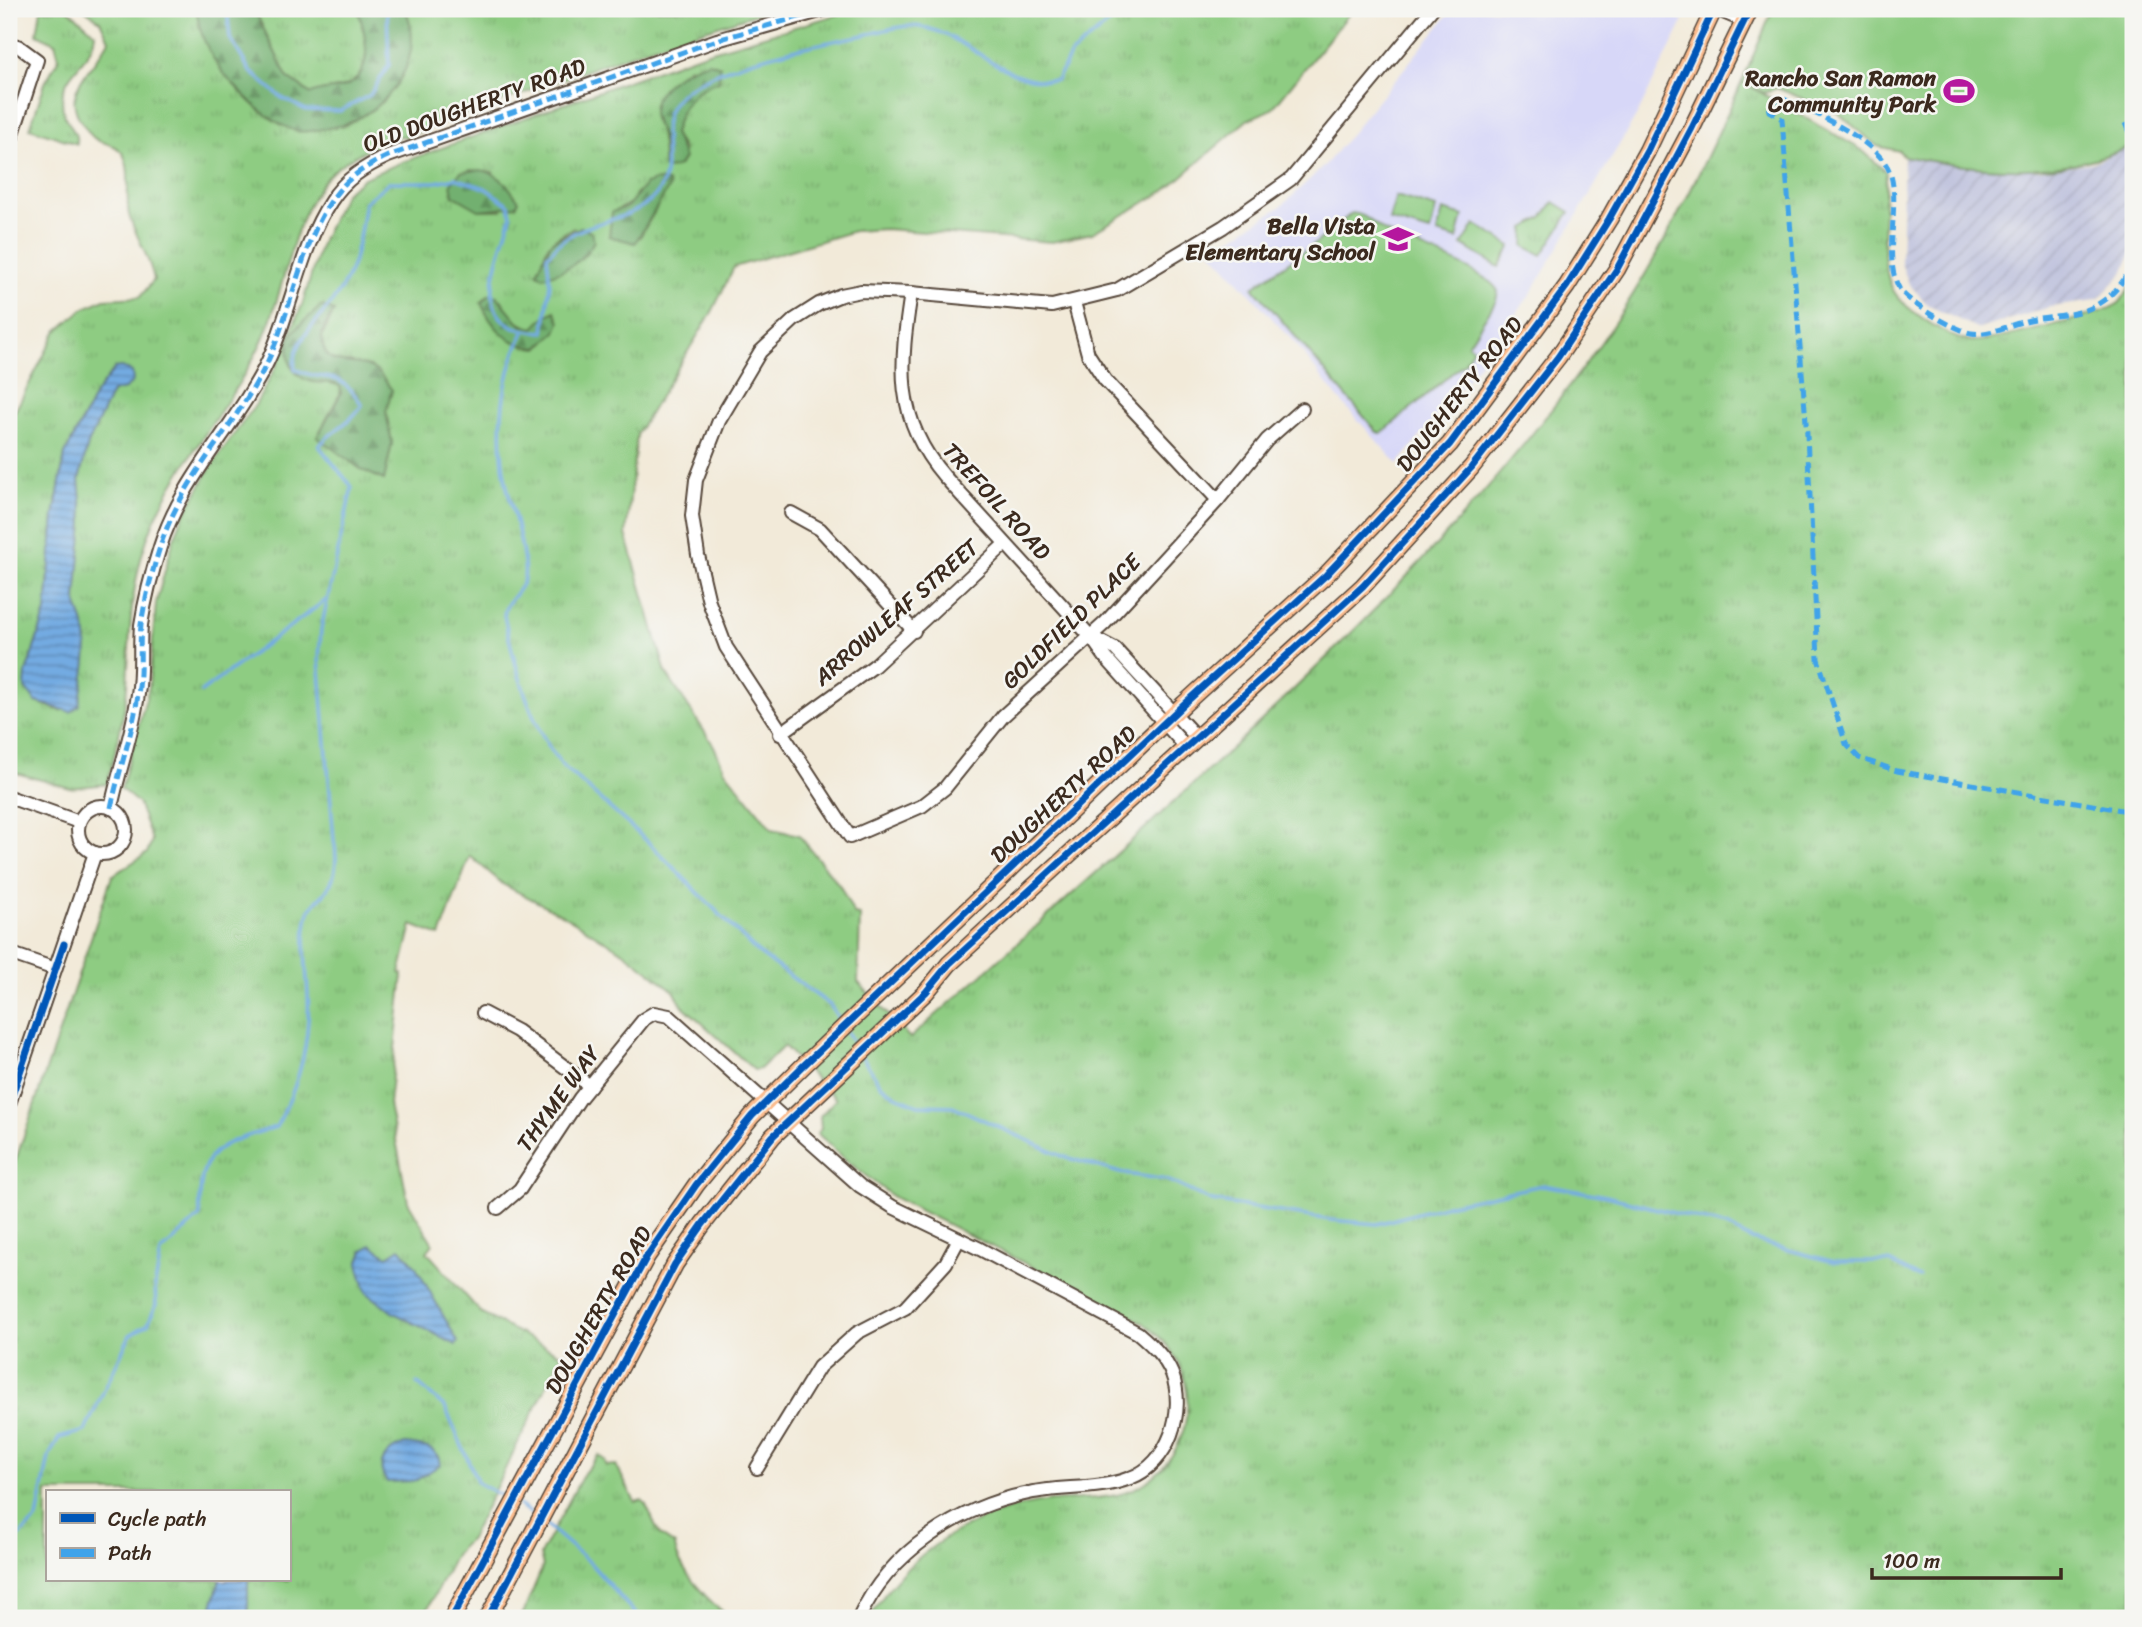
<svg xmlns="http://www.w3.org/2000/svg" width="2142" height="1627" font-family="Sriracha,sans-serif">
<style>
.built{fill:#d7d7f8}
.industrial{fill:url(#industrial-furrows)}
.grass{fill:url(#grass-tufts);stroke:#647b50;stroke-width:2;fill-rule:evenodd}
.forest{fill:url(#forest-firs);stroke:#566d47;stroke-width:2}
.pitch{fill:#8ecc82;stroke:#647b50;stroke-width:2}
.water{fill:url(#water-rules);stroke:#576a80;stroke-width:2}
.lines{fill:none;stroke-linecap:round;stroke-linejoin:round}
.stream{stroke:#73abe2;stroke-width:3.5}
.minor-casing{stroke:#56473a;stroke-width:16}
.major-casing{stroke:#56473a;stroke-width:19}
.minor{stroke:#fff;stroke-width:12}
.major{stroke:#fbbb8d;stroke-width:16}
.quiet{stroke:#3fa3ea;stroke-width:5;stroke-dasharray:10 5;stroke-linecap:butt}
.cycleway-casing{stroke:#f6f6f2;stroke-width:11}
.cycleway{stroke:#0057b8;stroke-width:7}
.labels{text-anchor:middle;stroke-width:5;stroke-linejoin:round;paint-order:stroke}
.poi-label{font-size:23px;font-weight:bold;fill:#3b2a1e;stroke:#f6f6f2;text-anchor:end}
.street-label{font-size:23px;fill:#3b2a1e;stroke:#f6f6f2}
</style>
<defs>
<pattern id="industrial-furrows" width="10" height="10" patternUnits="userSpaceOnUse" patternTransform="scale(1.75)"><rect width="10" height="10" fill="#bfc2dd"/><path d="M-1 1l2-2M0 10L10 0M9 11l2-2" fill="none" stroke="#a5a7bd"/></pattern>
<pattern id="grass-tufts" width="24" height="20" patternUnits="userSpaceOnUse" patternTransform="scale(1.75)"><rect width="24" height="20" fill="#8ecc82"/><path d="M3 7l-1-3M5 7V3M7 7l1-3M15 17l-1-3M17 17v-4M19 17l1-3" fill="none" stroke="#7baf70"/></pattern>
<pattern id="forest-firs" width="22" height="20" patternUnits="userSpaceOnUse" patternTransform="scale(1.75)"><rect width="22" height="20" fill="#72b070"/><path d="M5 1l3.5 6h-7zM16 11l3.5 6h-7z" fill="#5f8f5b"/></pattern>
<pattern id="water-rules" width="6" height="5" patternUnits="userSpaceOnUse" patternTransform="scale(1.75)"><rect width="6" height="5" fill="#73abe2"/><path d="M0 2.5h6" fill="none" stroke="#608bb7"/></pattern>
</defs>
<rect width="100%" height="100%" fill="#f6f6f2"/>
<filter id="ink" filterUnits="userSpaceOnUse"><feTurbulence type="fractalNoise" baseFrequency=".0143" numOctaves="2"/><feDisplacementMap in="SourceGraphic" scale="14" xChannelSelector="R" yChannelSelector="G"/><feConvolveMatrix kernelMatrix="1 2 1 2 8 2 1 2 1" color-interpolation-filters="sRGB"/></filter>
<filter id="wash" filterUnits="userSpaceOnUse"><feTurbulence type="fractalNoise" baseFrequency=".00686" numOctaves="4" result="noise"/><feDisplacementMap in="SourceGraphic" scale="28" xChannelSelector="R" yChannelSelector="G"/><feGaussianBlur stdDeviation="1.57" result="paint"/><feColorMatrix in="noise" values="0 0 0 0 0 0 0 0 0 0 0 0 0 0 0 0 0 1.4 0 .05"/><feComposite in="paint" operator="in"/></filter>
<g filter="url(#wash)">
<rect width="100%" height="100%" fill="#f2ead9"/>
<polygon class="built" points="1453,9 1670,9 1683,22 1638,113 1530,295 1471,375 1398,464 1337,397 1300,349 1211,251 1283,205 1327,163"/>
<polygon class="industrial" points="2130,147 2133,153 2132,252 2123,273 2099,298 2088,302 2050,307 1979,329 1929,306 1909,284 1901,263 1904,156 2007,170 2039,170 2092,163"/>
<g class="grass">
<path d="M 41,9 L 68,9 L 95,33 C 93,60 67,71 63,92 C 58,123 78,126 77,144 L 30,128 L 45,83 L 59,58 L 55,43 L 37,34 Z"/>
<path d="M 84,9 L 197,9 L 197,14 L 342,127 C 383,106 399,94 408,46 C 410,31 412,23 405,9 L 772,9 L 645,49 L 405,137 L 399,136 C 370,149 338,159 320,186 C 289,231 285,290 263,339 C 228,415 165,473 142,555 C 129,604 130,637 127,686 C 124,720 115,752 107,784 L 70,788 L 9,771 L 9,423 L 56,332 L 83,309 L 104,299 L 140,297 L 154,280 C 150,257 136,237 129,215 C 125,196 132,173 124,156 C 118,144 107,145 97,140 C 91,137 86,129 83,124 C 58,91 94,70 109,40 L 100,21 ZM 115,368 L 120,390 L 112,392 L 88,444 L 79,480 L 83,522 L 76,598 L 77,610 L 84,625 L 61,711 L 36,702 L 26,673 L 46,612 L 54,516 L 65,454 L 96,393 Z"/>
<path d="M 254,9 L 358,9 C 365,32 376,70 348,85 C 336,91 324,88 311,94 L 287,77 Z"/>
<path d="M 857,9 L 1134,9 L 1141,14 L 1156,9 L 1353,9 L 1272,109 L 1247,120 L 1166,190 L 1092,233 L 1052,242 L 885,229 L 854,231 L 734,267 L 712,312 L 637,434 L 626,534 L 666,673 L 714,746 L 724,769 L 772,829 L 799,835 L 840,886 L 854,914 L 860,915 L 858,982 L 910,1038 C 1018,943 1125,848 1230,750 C 1374,615 1514,475 1623,310 C 1670,238 1706,160 1742,82 L 1862,150 L 1886,172 C 1885,204 1877,266 1895,293 C 1905,309 1951,340 1970,341 C 1989,343 2106,314 2119,303 C 2125,297 2129,287 2133,281 L 2133,1618 L 870,1618 C 904,1552 979,1509 1051,1501 C 1081,1498 1114,1501 1140,1486 C 1185,1460 1201,1400 1175,1356 C 1167,1342 1154,1331 1142,1322 L 893,1197 L 847,1161 L 817,1133 L 821,1129 L 820,1116 L 836,1099 L 784,1046 L 760,1069 L 754,1070 L 682,1005 L 674,991 L 625,953 L 563,915 L 504,885 L 470,856 L 440,936 L 412,925 L 400,973 L 403,974 L 389,1104 L 408,1202 L 433,1244 L 427,1252 L 482,1314 L 562,1355 L 470,1539 L 456,1553 L 423,1618 L 9,1618 L 9,1180 L 112,876 L 147,853 L 152,840 L 138,803 L 121,789 L 149,687 L 156,603 L 174,538 L 183,517 L 212,465 L 256,404 L 276,367 L 302,305 L 322,240 L 345,193 L 364,178 L 400,163 L 705,53 ZM 689,67 L 719,80 C 692,89 681,106 674,133 L 683,149 L 663,167 C 665,116 636,106 689,67 ZM 470,170 L 493,172 L 502,210 L 479,210 ZM 669,187 L 640,237 L 619,209 L 632,202 L 637,192 ZM 574,228 L 593,241 C 583,262 565,272 543,276 C 541,248 548,240 574,228 ZM 501,299 C 509,314 517,324 534,329 L 539,326 L 526,347 ZM 321,306 L 334,311 L 321,339 L 326,355 L 334,362 L 351,362 L 392,390 L 386,412 L 392,443 L 384,480 L 362,470 L 317,437 L 341,392 L 340,386 L 328,381 L 313,382 L 290,363 C 290,335 302,325 321,306 ZM 47,1492 L 289,1492 L 289,1580 L 47,1580 Z"/>
<polygon points="1554,202 1570,212 1542,255 1524,246 1525,228 1542,218"/>
<path d="M 599,1455 L 605,1460 L 606,1466 L 616,1465 L 635,1502 L 642,1500 L 645,1503 L 660,1535 L 675,1545 C 677,1569 712,1606 732,1618 L 521,1618 L 543,1566 L 540,1555 L 584,1473 Z"/>
</g>
<g class="forest">
<path d="M 197,9 L 254,9 L 287,77 L 311,94 C 323,88 336,91 348,85 C 376,70 365,32 358,9 L 405,9 C 431,64 378,124 323,129 C 315,130 304,133 296,131 C 272,123 254,106 237,88 C 216,68 198,38 197,9 Z"/>
<path d="M 710,62 L 720,66 L 719,81 C 692,89 681,106 674,133 L 684,158 L 679,166 L 669,169 L 663,167 C 664,156 665,144 661,134 C 658,127 654,121 653,114 C 652,86 688,67 710,62 Z"/>
<path d="M 480,170 C 500,173 508,186 519,201 L 516,206 L 479,210 L 453,195 L 451,183 L 461,172 Z"/>
<polygon points="657,180 668,182 669,187 635,243 609,236 612,212 627,207 646,184"/>
<path d="M 581,227 L 592,233 L 594,241 C 583,263 565,271 543,277 L 537,272 L 551,242 Z"/>
<path d="M 489,295 L 497,296 L 521,325 L 534,328 L 544,317 L 555,311 L 560,322 L 556,332 L 538,348 C 509,346 492,328 481,303 Z"/>
<path d="M 321,306 L 334,311 C 327,322 319,333 323,346 C 330,371 356,357 374,369 C 381,373 387,384 392,390 L 386,412 L 392,443 L 384,480 L 362,470 L 317,437 L 341,393 L 340,386 C 329,381 324,384 313,382 C 289,378 281,348 296,329 C 303,321 313,314 321,306 Z"/>
</g>
<g class="pitch">
<path d="M 1773,9 L 2133,9 L 2133,145 C 2059,179 1983,172 1904,156 L 1899,151 L 1877,146 L 1838,113 L 1777,88 L 1764,93 L 1742,82 Z"/>
<polygon points="1396,196 1436,208 1430,232 1389,220"/>
<polygon points="1443,210 1463,216 1457,239 1437,233"/>
<path d="M 1352,213 C 1367,214 1372,224 1384,231 C 1407,244 1488,270 1498,291 L 1496,301 L 1468,345 L 1473,348 L 1465,362 L 1382,433 L 1377,432 L 1253,287 L 1316,243 Z"/>
<polygon points="1475,224 1511,246 1499,267 1462,245"/>
</g>
<g class="water">
<path d="M 121,367 L 132,372 L 133,381 L 125,389 L 112,392 L 88,444 L 79,480 L 83,522 L 76,598 C 77,610 82,615 84,625 C 91,649 83,681 79,705 L 71,712 L 36,702 L 25,688 L 26,673 L 46,612 L 54,516 L 65,454 L 96,393 L 115,368 Z"/>
<polygon points="371,1245 388,1256 400,1248 415,1265 458,1342 456,1345 392,1312 366,1292 358,1264 363,1251"/>
<path d="M 405,1444 C 420,1446 439,1446 440,1465 L 415,1481 L 387,1482 C 374,1464 386,1450 405,1444 Z"/>
<polygon points="220,1580 248,1580 248,1618 208,1618"/>
</g>
<g class="lines">
<g class="stream">
<polyline points="227,9 230,38 250,71 282,98 306,110 340,111 370,95 389,65 387,9"/>
<path d="M 524,332 C 499,381 495,446 510,499 C 515,517 527,561 524,578 C 522,592 505,600 504,615 C 513,660 533,735 565,768 L 648,842 L 757,952 L 830,1005 L 842,1024"/>
<polyline points="201,692 326,600"/>
<polyline points="846,1030 858,1051"/>
<polyline points="862,1057 880,1084 896,1096 918,1105 953,1106 1062,1156 1120,1173 1167,1180 1212,1201 1331,1220 1377,1224 1451,1204 1543,1185 1606,1196 1726,1226 1752,1240 1834,1262 1889,1262 1919,1277"/>
<polyline points="417,1383 445,1407 478,1483 509,1500"/>
<polyline points="519,1505 535,1516"/>
<polyline points="544,1523 590,1563 639,1618"/>
<path d="M 9,1553 L 16,1539 L 37,1519 L 49,1456 L 59,1438 L 85,1431 L 130,1335 L 148,1324 L 156,1305 L 155,1285 L 161,1252 L 200,1216 C 198,1147 215,1146 276,1127 C 294,1095 306,1057 308,1020 C 311,984 299,947 309,912 C 311,906 318,900 323,895 C 337,879 338,860 334,840 L 319,659 L 321,629 L 352,487 L 319,446 C 333,429 350,424 362,405 C 337,365 326,385 295,369 C 291,349 310,328 323,313 C 357,274 357,250 365,202 L 389,182 L 436,182 L 455,178 L 485,188 L 509,205 L 511,216 C 499,262 463,331 544,332 L 550,284 L 547,256 C 553,250 559,242 566,238 C 592,220 629,221 652,199 C 679,173 656,137 670,108 C 675,99 683,91 692,86 C 736,59 813,45 864,35 C 879,32 896,26 911,26 C 964,27 999,87 1057,80 L 1071,54 L 1126,9"/>
</g>
</g>
</g>
<g filter="url(#ink)">
<g class="lines">
<g class="minor-casing">
<g id="minor">
<polyline points="1716,9 1744,21"/>
<polyline points="9,44 18,46 37,60 9,146"/>
<path d="M 911,293 C 900,364 894,418 944,476 L 1091,637 L 1106,658 L 1186,747"/>
<polyline points="1074,302 1088,354 1105,380 1218,500"/>
<polyline points="1302,409 1267,440 1218,500 1105,623 1003,716 945,788 922,806 850,837 726,647 709,602 698,555 692,516 696,480 719,421 760,352 794,320 819,304 841,295 861,291 911,293 1052,306 1117,290 1223,227 1291,179 1432,9"/>
<polyline points="791,513 820,529 914,631"/>
<polyline points="1094,638 1115,649 1197,738"/>
<polyline points="780,734 874,666 1005,544"/>
<polyline points="9,797 79,822"/>
<circle cx="102" cy="830" r="24"/>
<path d="M 111,808 C 119,769 133,733 138,694 C 142,671 139,648 141,625 C 145,599 152,572 160,547 C 181,480 232,430 264,369 C 291,316 299,249 331,201 C 345,179 364,167 388,156 L 717,40 L 827,9"/>
<polyline points="9,953 55,969"/>
<polyline points="483,1013 517,1031 590,1086"/>
<polyline points="9,1104 95,853"/>
<path d="M 498,1208 L 520,1189 L 580,1098 L 644,1019 L 654,1013 L 669,1016 L 860,1186 L 893,1207 L 980,1249 L 1138,1333 C 1152,1345 1165,1357 1172,1374 C 1186,1411 1169,1464 1130,1478 C 1100,1490 1061,1486 1029,1493 C 959,1507 889,1552 859,1618"/>
<polyline points="757,1468 819,1367 857,1333 905,1308 946,1263 959,1239"/>
</g>
</g>
<g class="major-casing">
<g id="major">
<polyline points="452,1618 647,1256 696,1185 752,1116 803,1066 1184,704 1326,575 1450,444 1567,286 1609,219 1647,151 1714,9"/>
<polyline points="488,1618 675,1264 703,1224 773,1136 926,992 949,964 1363,586 1471,468 1558,357 1617,269 1692,128 1750,9"/>
</g>
</g>
<use href="#minor" class="minor"/>
<use href="#major" class="major"/>
<g class="quiet">
<polyline points="2125,123 2133,142"/>
<path d="M 2133,263 C 2124,282 2114,295 2095,306 C 2075,317 2044,315 2022,322 C 2006,326 1988,336 1971,333 C 1955,330 1906,302 1899,288 C 1880,253 1906,192 1885,163 C 1864,134 1813,112 1781,98 L 1772,103 L 1769,111 L 1782,119 L 1807,435 L 1818,659 L 1846,744 L 1859,758 L 1897,771 L 2133,812"/>
<path d="M 111,808 C 119,769 133,733 138,694 C 142,671 139,648 141,625 C 145,599 152,572 160,547 C 181,480 232,430 264,369 C 291,316 299,249 331,201 C 345,179 364,167 388,156 L 717,40 L 827,9"/>
</g>
<g class="cycleway-casing">
<g id="cycleway">
<polyline points="9,1104 64,944"/>
<polyline points="452,1618 647,1256 696,1185 752,1116 803,1066 1184,704 1326,575 1450,444 1567,286 1609,219 1647,151 1714,9"/>
<polyline points="488,1618 675,1264 703,1224 773,1136 926,992 949,964 1363,586 1471,468 1558,357 1617,269 1692,128 1750,9"/>
</g>
</g>
<use href="#cycleway" class="cycleway"/>
</g>
</g>
<defs>
<g id="stadium-bare" transform="scale(2.415)"><path d="M0-5a6.5 5 0 1 0 0 10a6.5 5 0 1 0 0-10ZM-3.5-1.8h7v3.6h-7Z" fill="#b5179e" stroke="#f6f6f2" stroke-width="2.5" paint-order="stroke"/></g>
<g id="school-bare" transform="scale(2.415)"><path d="M0-5L7-2L0 1L-7-2ZM-4 1L0 2.5L4 1V4Q0 6-4 4Z" fill="#b5179e" stroke="#f6f6f2" stroke-width="2.5" paint-order="stroke"/></g>
</defs>
<g fill-rule="evenodd">
<use href="#stadium-bare" x="1959" y="91"/>
<use href="#school-bare" x="1398" y="239"/>
</g>
<g class="labels">
<g class="poi-label">
<text x="1936" y="86">Rancho San Ramon<tspan x="1936" dy="26">Community Park</tspan></text>
<text x="1375" y="234">Bella Vista<tspan x="1375" dy="26">Elementary School</tspan></text>
</g>
<g class="street-label">
<text transform="translate(474 105) rotate(-20)" y="8">OLD DOUGHERTY ROAD</text>
<text transform="translate(1459 394) rotate(-52)" y="8">DOUGHERTY ROAD</text>
<text transform="translate(997 501) rotate(48)" y="8">TREFOIL ROAD</text>
<text transform="translate(896 612) rotate(-41)" y="8">ARROWLEAF STREET</text>
<text transform="translate(1071 621) rotate(-44)" y="8">GOLDFIELD PLACE</text>
<text transform="translate(1063 794) rotate(-43)" y="8">DOUGHERTY ROAD</text>
<text transform="translate(558 1098) rotate(-54)" y="8">THYME WAY</text>
<text transform="translate(598 1310) rotate(-60)" y="8">DOUGHERTY ROAD</text>
</g>
</g>
<rect width="2142" height="1627" fill="none" stroke="#f6f6f2" stroke-width="35"/>
<rect x="46" y="1490" width="245" height="91" fill="#f6f6f2" stroke="#aba49d" stroke-width="2"/>
<rect x="60" y="1513" width="35" height="10" fill="#0057b8" stroke="#aba49d" stroke-width="2"/>
<text x="108" y="1526" font-size="21" fill="#3b2a1e">Cycle path</text>
<rect x="60" y="1548" width="35" height="10" fill="#3fa3ea" stroke="#aba49d" stroke-width="2"/>
<text x="108" y="1560" font-size="21" fill="#3b2a1e">Path</text>
<path d="M1872 1568v10h189v-10" fill="none" stroke="#3b2a1e" stroke-width="3.5"/>
<text x="1883" y="1568" font-size="21" fill="#3b2a1e" stroke="#f6f6f2" stroke-width="5" paint-order="stroke">100 m</text>
</svg>
